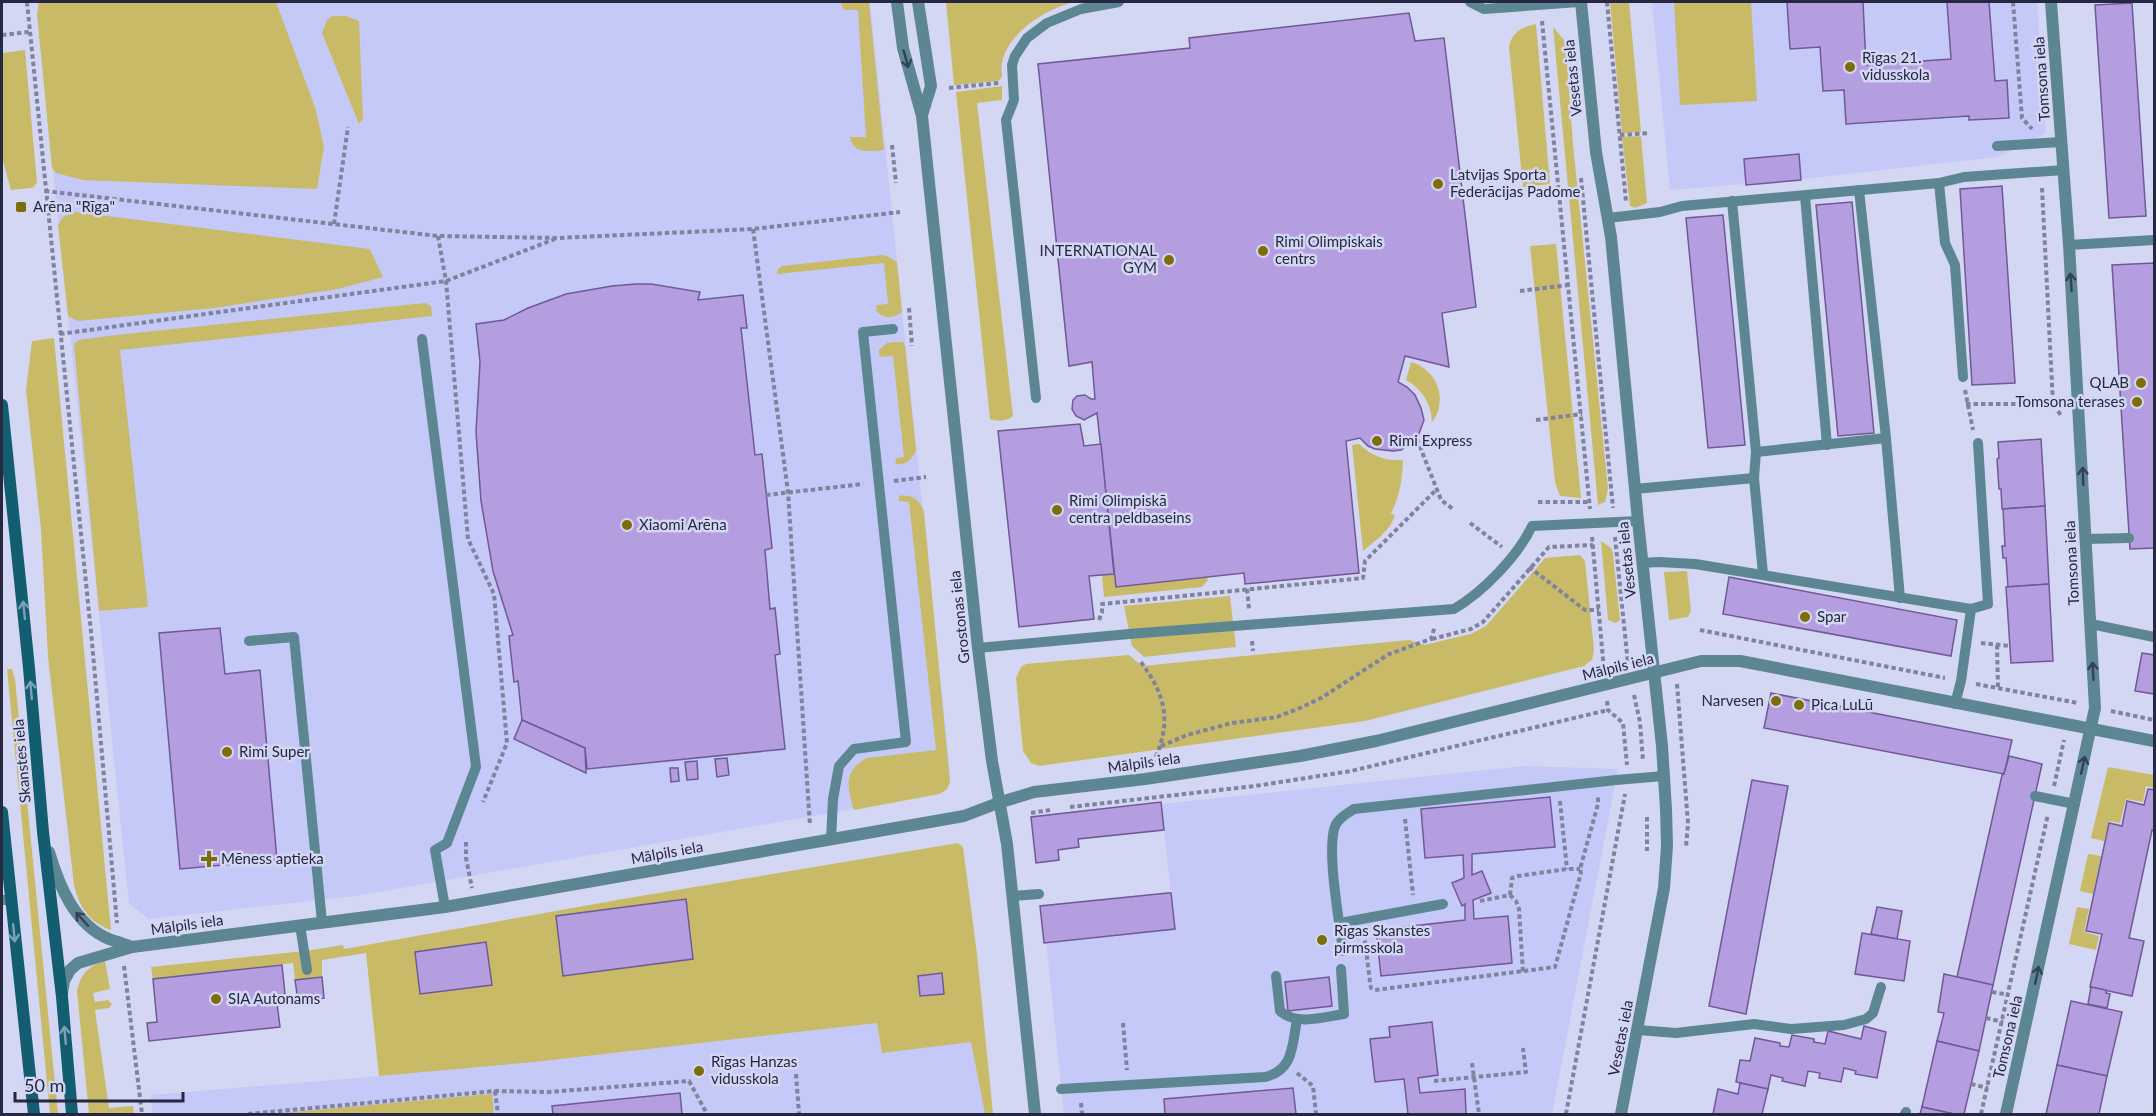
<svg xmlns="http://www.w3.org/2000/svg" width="2156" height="1116" font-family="Lato,sans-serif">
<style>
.built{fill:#c4c9f7}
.green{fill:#c9ba68}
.building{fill:#b49ee0;stroke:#6f5996;stroke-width:1.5}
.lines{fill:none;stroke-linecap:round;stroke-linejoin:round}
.path{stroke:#80839e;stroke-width:4;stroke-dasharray:4.5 3;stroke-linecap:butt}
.service{stroke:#5d8693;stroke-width:10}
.minor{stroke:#5d8693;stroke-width:12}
.secondary{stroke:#125d70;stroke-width:12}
.oneway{stroke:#344056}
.oneway2{stroke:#7da0b8}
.poi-dot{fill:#7c6d09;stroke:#d4d7f3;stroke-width:2}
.labels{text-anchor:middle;stroke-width:5;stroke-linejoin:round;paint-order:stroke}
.poi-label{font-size:15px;fill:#262842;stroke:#d4d7f3;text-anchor:start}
.street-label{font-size:15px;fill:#262842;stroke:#d4d7f3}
</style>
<rect width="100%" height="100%" fill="#d4d7f3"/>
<g class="built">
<polygon points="39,2 870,2 950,771 950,783 946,790 939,794 356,896 149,919 129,904 37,14"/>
<polygon points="1652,2 2037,2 2046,133 1997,157 1795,180 1670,190"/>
<polygon points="1524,766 1618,769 1552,1114 1064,1114 1046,941 1175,929 1161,804"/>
<polygon points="877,1023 882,1053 971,1041 985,1114 152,1114 151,1095 370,1077"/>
</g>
<g class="green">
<polygon points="39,2 276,2 316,110 324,147 317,189 83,180 56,173 52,168 37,14"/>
<path d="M 840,2 L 869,2 L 884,150 C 870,151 853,155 850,137 L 866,137 L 858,10 L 844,10 Z"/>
<path d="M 946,2 L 1075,2 C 1047,8 1008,32 1002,63 C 1001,67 1002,72 1002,77 L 998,81 L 954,85 Z"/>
<polygon points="1610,2 1629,2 1641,132 1622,133"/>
<polygon points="1674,2 1751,2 1757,101 1680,105"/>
<polygon points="333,16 346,16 359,21 363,119 359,124 322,33 327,20"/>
<path d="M 1536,24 L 1550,184 L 1523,187 L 1509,47 C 1512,32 1521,27 1536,24 Z"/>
<polygon points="1553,27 1564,40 1566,50 1573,144 1608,489 1605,502 1598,505"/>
<polygon points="25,50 37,183 32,188 11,190 2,158 2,53"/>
<path d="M 1002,86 L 1002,100 L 977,103 L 1013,416 C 1008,421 996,422 990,419 L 956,92 Z"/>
<polygon points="1641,136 1647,203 1635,208 1630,206 1622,137"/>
<polygon points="75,212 370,249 383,277 338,289 214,308 78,321 68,316 58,225 63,217"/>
<polygon points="1556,244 1581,498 1560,496 1555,482 1530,246"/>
<path d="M 882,255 L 887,256 L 897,262 L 902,312 C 893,319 884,319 876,311 L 877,305 L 888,304 L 884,263 L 777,274 L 778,269 L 782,266 Z"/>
<polygon points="425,303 431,306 432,316 120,350 148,607 99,611 74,344 79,340 116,335"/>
<path d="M 54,338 L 111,930 C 89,922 79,907 74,885 L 48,657 L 41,530 L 26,390 L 32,341 Z"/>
<path d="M 896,342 L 903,342 L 905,346 L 916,450 C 913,458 906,466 896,464 L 895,461 L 897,458 L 904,457 L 893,356 L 881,357 L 879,354 L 879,350 L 887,343 Z"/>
<path d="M 1411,362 C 1437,369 1449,401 1432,422 C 1431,403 1422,389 1406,380 Z"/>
<path d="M 1359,444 C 1372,456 1385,461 1403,460 C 1402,480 1400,496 1391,513 L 1395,516 L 1390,526 L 1381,536 L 1363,551 L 1352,445 Z"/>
<path d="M 899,496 C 912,494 920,500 924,512 L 950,783 L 946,790 L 939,794 L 854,810 C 847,788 843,770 867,758 L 936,750 L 909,502 L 899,501 Z"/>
<polygon points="1601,541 1611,548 1613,554 1620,620 1616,623 1608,620"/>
<polygon points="1580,555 1585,561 1594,650 1592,660 1584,666 1365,721 1039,766 1031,763 1023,751 1016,678 1021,667 1026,664 1129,655 1142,666 1409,640 1424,645 1471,634 1486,626 1545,558"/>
<polygon points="1687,571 1691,611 1688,617 1669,620 1664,572"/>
<polygon points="1114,574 1116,587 1207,577 1208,580 1202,587 1104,597 1102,575"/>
<polygon points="1230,596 1236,647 1144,657 1132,646 1124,606"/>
<polygon points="7,669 12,669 15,679 58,1114 50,1114"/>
<polygon points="2108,767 2154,775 2154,788 2146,786 2143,802 2126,799 2120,823 2109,821 2104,841 2091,838"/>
<polygon points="958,843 963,847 977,954 993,1114 985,1114 971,1042 882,1053 877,1023 534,1062 379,1076 366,953 322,960 322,977 295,980 293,963 153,979 151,967 305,951 343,945 344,949 623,899"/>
<polygon points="2088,854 2101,856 2093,894 2080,891"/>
<polygon points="2077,907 2089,909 2084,932 2099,936 2096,950 2069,944"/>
<path d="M 105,961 L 110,989 L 93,993 L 95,1002 L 108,1000 L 112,1004 L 109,1008 L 95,1010 L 109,1108 L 133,1106 L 134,1114 L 89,1114 L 77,991 C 81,974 88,966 105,961 Z"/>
<polygon points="492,1094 494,1114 271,1114"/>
</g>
<g class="building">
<polygon points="1787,2 1863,2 1866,65 1951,59 1947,2 1989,2 1995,81 2007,80 2009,118 1969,120 1969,116 1846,124 1844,90 1823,91 1820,47 1790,49"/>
<polygon points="2132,3 2146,216 2109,218 2095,5"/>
<polygon points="1409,13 1415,41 1444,38 1476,307 1442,313 1449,367 1405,356 1398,382 1407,387 1415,395 1421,408 1424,420 1417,439 1401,450 1393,451 1375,449 1368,446 1360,438 1346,441 1359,573 1245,584 1244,573 1116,587 1097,413 1084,420 1076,416 1072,409 1073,400 1077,396 1085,395 1091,399 1095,399 1092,362 1069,366 1038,64 1190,48 1189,38"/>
<polygon points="1799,154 1801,180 1746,185 1744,159"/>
<polygon points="2002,186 2015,383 1972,385 1960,189"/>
<polygon points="1852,202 1874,433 1838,436 1816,205"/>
<polygon points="1723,215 1745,445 1708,448 1686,218"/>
<polygon points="2154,263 2154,548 2130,549 2112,265"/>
<polygon points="636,284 651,284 700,292 698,300 743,295 747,328 741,328 755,455 762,454 772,548 765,550 770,609 775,608 780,654 775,655 785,749 587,769 585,748 522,720 518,681 514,682 509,636 513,635 493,571 481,501 476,432 480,362 476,324 504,320 528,308 566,294 612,286"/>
<polygon points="1080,424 1084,446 1101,444 1114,574 1089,576 1094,619 1019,627 998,431"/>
<polygon points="2041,439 2045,506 2002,509 2001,489 1999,489 1997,459 1999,458 1998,442"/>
<polygon points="2045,506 2049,584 2008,587 2006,558 2003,558 2002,546 2005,546 2003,509"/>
<polygon points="1729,577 1957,620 1951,656 1723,614"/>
<polygon points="2049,584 2053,661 2011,663 2006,587"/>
<polygon points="220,628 225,674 260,670 277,860 180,869 159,633"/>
<polygon points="2142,653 2154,655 2154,694 2135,691"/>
<polygon points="1771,693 2012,740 2004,774 1764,728"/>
<polygon points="522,720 585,748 586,773 514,739"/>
<polygon points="2009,756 2042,764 1993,985 1957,977 2002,775 2004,774"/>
<polygon points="727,758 729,775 717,777 715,759"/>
<polygon points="697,761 698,779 687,780 685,762"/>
<polygon points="670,768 678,768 679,781 671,782"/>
<polygon points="1752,780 1788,786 1746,1014 1709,1006"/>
<polygon points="2148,789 2154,790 2154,831 2152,830 2129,938 2144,941 2132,996 2090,987 2102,934 2086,931 2109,823 2122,826 2127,801 2144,805"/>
<polygon points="1550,797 1555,847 1472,854 1472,875 1482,871 1491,893 1473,900 1474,919 1508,916 1512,963 1381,976 1376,930 1465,920 1465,904 1462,906 1452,883 1464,878 1463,855 1425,858 1421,809"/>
<polygon points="1161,802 1164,830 1078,839 1079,847 1058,850 1059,860 1036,863 1031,817"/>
<polygon points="1168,893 1171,893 1175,929 1044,943 1040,906"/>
<polygon points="686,899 693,959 563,976 556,916"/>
<polygon points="1877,907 1902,911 1897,939 1871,934"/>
<polygon points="1862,933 1910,941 1904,981 1855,974"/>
<polygon points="486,942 492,985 420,994 415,952"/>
<polygon points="282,965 285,994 276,995 280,1027 149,1041 147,1023 157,1022 153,979"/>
<polygon points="942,973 944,994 920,996 918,976"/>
<polygon points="1944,974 1993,985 1979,1051 1937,1041 1944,1013 1938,1012"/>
<polygon points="322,977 324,998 298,1001 295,980"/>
<polygon points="1329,977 1332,1006 1288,1011 1285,982"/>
<polygon points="2091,987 2106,990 2106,993 2110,994 2107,1008 2088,1004"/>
<polygon points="2071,1001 2122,1012 2107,1076 2057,1065"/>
<polygon points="1432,1022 1438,1075 1418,1078 1420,1093 1465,1089 1466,1114 1402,1114 1408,1114 1404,1079 1375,1082 1370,1039 1390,1037 1389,1027"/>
<polygon points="1864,1026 1886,1032 1877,1078 1855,1074 1856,1071 1844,1068 1841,1082 1819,1078 1820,1073 1808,1071 1805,1086 1782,1081 1783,1078 1771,1075 1768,1089 1736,1082 1740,1060 1750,1061 1755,1038 1780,1043 1780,1046 1789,1047 1792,1035 1814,1039 1814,1042 1825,1044 1828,1031 1861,1039"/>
<polygon points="1937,1041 1979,1051 1964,1114 1954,1114 1922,1107"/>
<polygon points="2057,1065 2107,1076 2099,1114 2046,1114"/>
<polygon points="1740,1083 1768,1089 1762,1114 1713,1114 1718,1089 1738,1094"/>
<polygon points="1293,1088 1296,1114 1165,1114 1164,1099"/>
<polygon points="680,1093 682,1114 553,1114 552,1106"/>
<polygon points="1922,1107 1954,1114 1920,1114"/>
</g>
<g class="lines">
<g class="path">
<polyline points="27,2 92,642 117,923"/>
<polyline points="1607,2 1626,202"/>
<polyline points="2013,2 2022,118 2032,129"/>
<polyline points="1542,21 1590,509"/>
<polyline points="2,35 29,32"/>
<polyline points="949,88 999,83"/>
<polyline points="1620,135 1649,133"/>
<polyline points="892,145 896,183"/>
<polyline points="1581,178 1613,508"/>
<polyline points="2042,188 2053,404 2062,417"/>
<polyline points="45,191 438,236 558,238 753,229 900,212"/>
<polyline points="334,224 348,127"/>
<polyline points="753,229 788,492 810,826"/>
<polyline points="438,236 446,281 468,539 494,594 507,743 483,802"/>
<polyline points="1520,291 1569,285"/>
<polyline points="909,308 912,346"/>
<polyline points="60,334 446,281 555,239"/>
<polyline points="1965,390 1973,430"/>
<polyline points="1966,404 2053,404"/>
<polyline points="1536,420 1582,414"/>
<polyline points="1417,439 1441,500 1453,509"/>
<polyline points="894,481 926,477"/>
<polyline points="766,495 863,484"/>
<polyline points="1538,502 1590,502"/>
<polyline points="1470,523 1502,547"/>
<polyline points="1592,537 1604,670"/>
<polyline points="1615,537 1628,664"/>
<polyline points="1529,567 1585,610 1599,610"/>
<polyline points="1247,589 1249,609"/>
<polyline points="1099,620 1102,612 1102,604 1363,578 1365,561 1437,489"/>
<polyline points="1700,630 1945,678"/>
<polyline points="1432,639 1471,629 1483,622 1549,547 1593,545"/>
<polyline points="1252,641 1253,651"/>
<polyline points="1981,643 2010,646"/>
<polyline points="1997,645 1998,688"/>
<path d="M 1141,662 C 1166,696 1172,722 1154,761"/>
<polyline points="1677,684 1688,823 1686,847"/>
<polyline points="1976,684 2078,703"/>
<polyline points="1634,695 1640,722 1643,761"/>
<polyline points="1607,701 1608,710 1623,723 1627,765"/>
<polyline points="2111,711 2154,720"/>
<polyline points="1161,746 1187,735 1232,723 1277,717 1300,708 1321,698 1389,654 1431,639 1435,626"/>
<polyline points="2054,786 2064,740"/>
<polyline points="1560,801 1567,869"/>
<polyline points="1070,807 1255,786 1351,771 1608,710"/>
<polyline points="1031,813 1050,810"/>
<polyline points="1647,817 1647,851"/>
<polyline points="1405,819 1413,895"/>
<polyline points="466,842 466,858 472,888"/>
<polyline points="1510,895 1512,878 1518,876 1567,869 1580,869"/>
<polyline points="1510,895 1516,901 1519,909 1523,972"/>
<polyline points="1480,901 1510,895"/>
<polyline points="1364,933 1370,982 1371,988 1375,990 1555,967 1581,873 1580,869 1598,804 1598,796"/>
<polyline points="124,966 142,1114"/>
<polyline points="1992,992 2009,995"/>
<polyline points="1986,1018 2003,1022"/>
<polyline points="1123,1023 1127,1070"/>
<polyline points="1472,1063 1479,1114"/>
<polyline points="1297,1073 1313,1086 1316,1114"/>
<polyline points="796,1074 799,1114"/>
<polyline points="1434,1081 1526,1072 1523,1048"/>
<polyline points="1971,1084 1988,1088"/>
<polyline points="495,1091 498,1114"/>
<polyline points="1081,1103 1082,1114"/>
<polyline points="248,1114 495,1091 548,1092 689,1081 707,1114"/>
<polyline points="1566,1114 1625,794"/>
<polyline points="1981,1114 2048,814"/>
</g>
<g class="service">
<polyline points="1470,2 1484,9 1579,2"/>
<polyline points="1997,146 2061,142"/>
<polyline points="1939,183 1945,243 1955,265 1963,377"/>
<polyline points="1859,190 1886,438 1900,598"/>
<polyline points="1805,196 1827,445"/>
<polyline points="1732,201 1756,452 1754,478 1763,574"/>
<polyline points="1608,218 1660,212 1682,206 1939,183 1964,177 2064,170"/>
<polyline points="2069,245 2154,240"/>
<polyline points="422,339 476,767 447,843 435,850 445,907"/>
<polyline points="1036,398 1006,120 1014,100 1012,65 1015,56 1027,38 1047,23 1081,9 1119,2"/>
<polyline points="1756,452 1886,438"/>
<polyline points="1635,489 1754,478"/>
<polyline points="2086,539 2129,538"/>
<polyline points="1642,563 1659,562 1695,564 1971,609"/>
<polyline points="2091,624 2154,637"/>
<polyline points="249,641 294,637 322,922"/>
<path d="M 978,648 L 1129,634 L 1454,609 C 1483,592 1518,556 1532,526 L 1638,521"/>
<polyline points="1955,704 1961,681 1971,609 1988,604 1978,443"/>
<polyline points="2035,796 2075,804"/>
<polyline points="831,840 833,799 839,766 854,749 906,742 863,332 893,329"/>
<polyline points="1012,896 1039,894"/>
<polyline points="2,900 11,900"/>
<polyline points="1340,923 1443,904"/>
<polyline points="300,925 307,970"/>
<path d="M 1343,951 C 1340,924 1325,845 1336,824 C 1340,817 1348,813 1354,809 L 1616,780 L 1664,776"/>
<path d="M 1276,976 L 1280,1011 C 1297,1026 1324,1017 1344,1014 L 1341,969"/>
<polyline points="1638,1030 1676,1033 1754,1024 1791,1029 1844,1025 1866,1019 1873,1013 1881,987"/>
<path d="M 1061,1089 L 1265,1077 C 1294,1070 1292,1045 1297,1020"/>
<polyline points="1905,1114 1906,1112"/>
</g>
<g class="minor">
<polyline points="897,2 903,48 922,116 978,648 992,761 1007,844 1035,1114"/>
<polyline points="918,2 931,86 922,115"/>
<polyline points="1581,2 1596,152 1611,237 1638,521 1662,746 1666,809 1667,846 1664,888 1621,1114"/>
<path d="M 49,852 C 59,886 75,925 109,939 C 117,942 125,944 132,947"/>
<polyline points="62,993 64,981 70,970 78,963 132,947 445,907 964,816 998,803 1034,792 1145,779 1300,756 1376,741 1701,661 1740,661 2154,741"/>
<polyline points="2006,1114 2095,708 2069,245 2051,2"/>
</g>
<g class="secondary">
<polyline points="2,405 29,668 43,832 62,997 72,1114"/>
<polyline points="2,812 34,1114"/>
</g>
</g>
<defs><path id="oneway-shaft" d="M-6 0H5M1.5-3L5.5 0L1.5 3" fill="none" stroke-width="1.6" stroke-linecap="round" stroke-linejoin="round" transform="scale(1.5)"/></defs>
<g class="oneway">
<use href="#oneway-shaft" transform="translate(906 59) rotate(74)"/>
<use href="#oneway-shaft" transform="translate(2071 282) rotate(-94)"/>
<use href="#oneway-shaft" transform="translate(2083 476) rotate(-92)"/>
<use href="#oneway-shaft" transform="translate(2093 671) rotate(-93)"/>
<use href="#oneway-shaft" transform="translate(2083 765) rotate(-77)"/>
<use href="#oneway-shaft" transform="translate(82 919) rotate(-132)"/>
<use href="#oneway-shaft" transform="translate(2037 975) rotate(-78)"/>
</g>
<g class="oneway2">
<use href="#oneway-shaft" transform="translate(24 610) rotate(-96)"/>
<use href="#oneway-shaft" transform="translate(31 690) rotate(-95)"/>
<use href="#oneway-shaft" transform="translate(14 933) rotate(84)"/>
<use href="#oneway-shaft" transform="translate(65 1035) rotate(-95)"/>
</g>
<g class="poi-dot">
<circle cx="1850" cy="67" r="6"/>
<circle cx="1438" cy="184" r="6"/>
<rect x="15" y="201" width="12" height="12" rx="3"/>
<circle cx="1263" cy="251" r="6"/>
<circle cx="1169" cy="260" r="6"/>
<circle cx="2141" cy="383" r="6"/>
<circle cx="2137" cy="402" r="6"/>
<circle cx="1377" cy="441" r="6"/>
<circle cx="1057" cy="510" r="6"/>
<circle cx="627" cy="525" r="6"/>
<circle cx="1805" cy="617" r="6"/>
<circle cx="1776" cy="701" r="6"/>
<circle cx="1799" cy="705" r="6"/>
<circle cx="227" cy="752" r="6"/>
<path d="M206 850h6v6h6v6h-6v6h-6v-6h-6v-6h6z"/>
<circle cx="1322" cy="940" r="6"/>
<circle cx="216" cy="999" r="6"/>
<circle cx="699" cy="1071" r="6"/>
</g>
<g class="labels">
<g class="poi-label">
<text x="1862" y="63">Rīgas 21.<tspan x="1862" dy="17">vidusskola</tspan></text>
<text x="1450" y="180">Latvijas Sporta<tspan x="1450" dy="17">Federācijas Padome</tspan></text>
<text x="33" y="212">Arēna "Rīga"</text>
<text x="1275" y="247">Rimi Olimpiskais<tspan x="1275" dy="17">centrs</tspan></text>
<text x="1157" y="256" text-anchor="end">INTERNATIONAL<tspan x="1157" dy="17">GYM</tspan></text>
<text x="2129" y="388" text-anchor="end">QLAB</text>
<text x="2125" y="407" text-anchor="end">Tomsona terases</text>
<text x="1389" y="446">Rimi Express</text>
<text x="1069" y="506">Rimi Olimpiskā<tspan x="1069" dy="17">centra peldbaseins</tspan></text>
<text x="639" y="530">Xiaomi Arēna</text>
<text x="1817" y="622">Spar</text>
<text x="1764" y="706" text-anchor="end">Narvesen</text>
<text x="1811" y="710">Pica LuLū</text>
<text x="239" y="757">Rimi Super</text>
<text x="221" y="864">Mēness aptieka</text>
<text x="1334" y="936">Rīgas Skanstes<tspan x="1334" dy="17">pirmsskola</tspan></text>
<text x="228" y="1004">SIA Autonams</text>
<text x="711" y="1067">Rīgas Hanzas<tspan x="711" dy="17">vidusskola</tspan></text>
</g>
<g class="street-label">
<text transform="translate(1573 78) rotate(-96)" y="5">Vesetas iela</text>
<text transform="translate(2042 79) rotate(-94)" y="5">Tomsona iela</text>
<text transform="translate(1627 560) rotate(-96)" y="5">Vesetas iela</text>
<text transform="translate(2072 563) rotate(-93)" y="5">Tomsona iela</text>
<text transform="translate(960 617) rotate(-96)" y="5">Grostonas iela</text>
<text transform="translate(1618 667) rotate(-14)" y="5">Mālpils iela</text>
<text transform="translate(22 761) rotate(-95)" y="5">Skanstes iela</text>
<text transform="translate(1144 763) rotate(-8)" y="5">Mālpils iela</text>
<text transform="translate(667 853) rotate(-10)" y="5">Mālpils iela</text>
<text transform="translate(187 925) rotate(-8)" y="5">Mālpils iela</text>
<text transform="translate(2008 1037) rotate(-77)" y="5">Tomsona iela</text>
<text transform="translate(1621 1038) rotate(-79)" y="5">Vesetas iela</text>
</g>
</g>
<rect width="2156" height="1116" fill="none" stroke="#262842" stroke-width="6"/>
<path d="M15 1092v9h168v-9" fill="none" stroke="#262842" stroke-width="3"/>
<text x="24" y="1092" font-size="18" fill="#262842" stroke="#d4d7f3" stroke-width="4.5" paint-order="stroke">50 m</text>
</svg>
